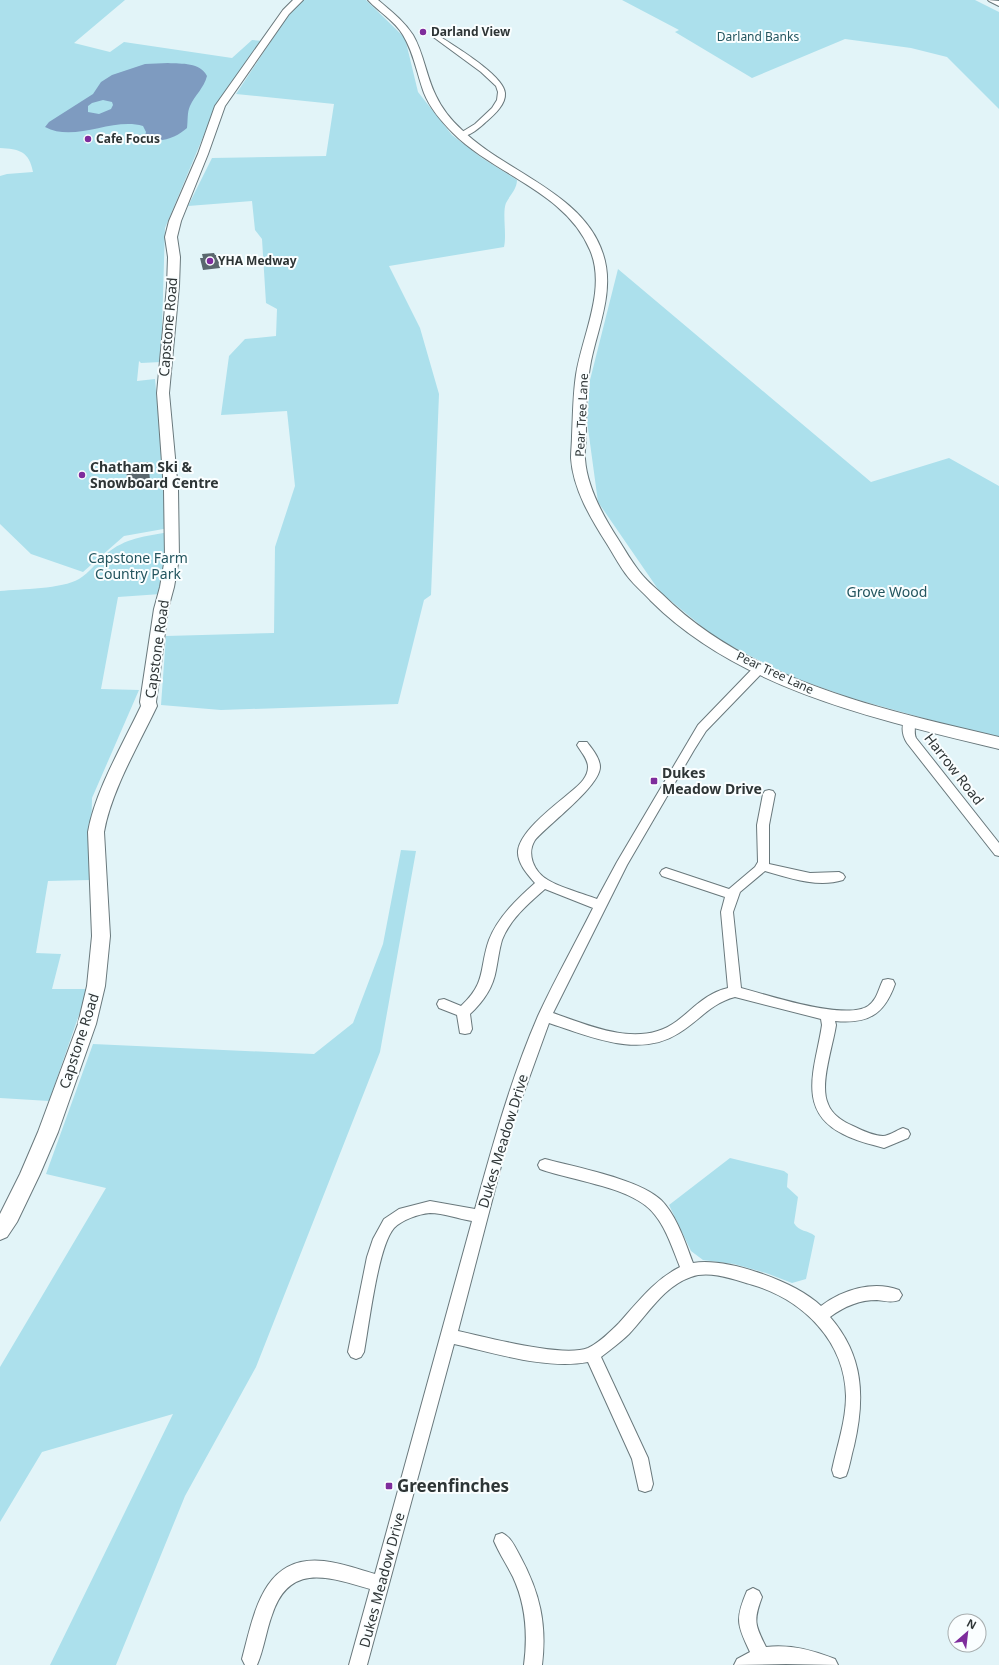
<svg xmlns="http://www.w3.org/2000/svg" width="999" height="1665" font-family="'Noto Sans',sans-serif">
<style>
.green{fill:#ace0ec}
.water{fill:#7e9bc0;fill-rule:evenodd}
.building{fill:#5a676e}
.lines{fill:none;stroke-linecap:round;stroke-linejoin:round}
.street-casing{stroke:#69787c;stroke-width:2}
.secondary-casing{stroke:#69787c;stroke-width:2}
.street{fill:#fff;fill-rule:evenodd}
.secondary{fill:#fff;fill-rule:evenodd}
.poi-dot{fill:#7e2c9c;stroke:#fafeff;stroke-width:1.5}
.labels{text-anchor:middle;stroke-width:4;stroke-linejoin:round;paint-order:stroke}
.far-poi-label{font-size:12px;font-weight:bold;fill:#2e3536;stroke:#fafeff;text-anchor:start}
.far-park-label{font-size:12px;fill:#23555f;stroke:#fafeff}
.far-street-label{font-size:12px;fill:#2e3536;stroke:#fafeff}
.street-label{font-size:14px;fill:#2e3536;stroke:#fafeff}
.poi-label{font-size:14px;font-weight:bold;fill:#2e3536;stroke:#fafeff;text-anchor:start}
.park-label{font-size:14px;fill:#23555f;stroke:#fafeff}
.near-poi-label{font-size:17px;font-weight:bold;fill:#2e3536;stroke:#fafeff;text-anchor:start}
</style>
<rect width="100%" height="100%" fill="#e2f4f8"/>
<g class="green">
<path d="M 0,0 L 125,0 L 74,43 L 110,52 L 124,42 L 232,58 L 252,40 L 264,41 L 216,106 L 165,228 L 161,362 L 141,363 L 139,361 L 137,381 L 155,379 C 159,429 167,478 169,528 L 124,536 L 83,572 L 31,554 L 0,524 L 0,176 L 7,174 L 33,172 C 29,151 19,149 0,148 Z"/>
<path d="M 302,0 L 366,0 L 405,38 L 418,92 L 452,135 L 482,158 L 517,180 C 517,189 510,195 506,203 C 502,213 507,234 504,247 L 389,266 L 420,328 L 439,394 L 431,595 L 424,600 L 398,704 L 221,710 L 161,705 L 166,636 L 274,633 L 275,547 L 295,486 L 287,411 L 221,415 L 229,356 L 245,339 L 276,336 L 277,309 L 266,303 L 262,239 L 255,230 L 252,201 L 188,206 L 212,158 L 326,156 L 334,104 L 236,94 L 285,20 Z"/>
<polygon points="622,0 975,0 999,12 999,109 947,57 911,48 845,39 752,78 675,32 679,30"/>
<polygon points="618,269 871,482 949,458 999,486 999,739 851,698 789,676 716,638 660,592 598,502 587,421 590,380"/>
<path d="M 169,532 L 161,594 L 118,597 L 101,689 L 139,690 L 92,798 L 90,880 L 48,881 L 36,953 L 61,954 L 52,989 L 88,989 L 49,1101 L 0,1098 L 0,591 C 21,589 62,589 79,579 C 89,573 97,562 106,554 C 125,538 146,536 169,532 Z"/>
<polygon points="401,850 416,851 380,1052 256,1367 185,1496 116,1665 50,1665 173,1414 42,1452 0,1522 0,1367 106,1188 46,1174 93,1044 314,1054 353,1023 383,944"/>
<path d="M 730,1158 L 784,1171 L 788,1174 L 787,1187 L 798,1197 L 794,1223 C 799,1232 808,1230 815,1236 L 806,1279 L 792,1283 L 766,1273 L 734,1264 L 703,1260 L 691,1251 L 669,1205 Z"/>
</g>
<path class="water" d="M 168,63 C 182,64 200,62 207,76 C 204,88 195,95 190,106 C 187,112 188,121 187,128 C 177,137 158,146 145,136 L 146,132 L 143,126 C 112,117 75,143 45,127 L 49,122 L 93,94 L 101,82 L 112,75 L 145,64 ZM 103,100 L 112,102 L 113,105 L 111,109 L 99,114 L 88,112 L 88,106 L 92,103 Z"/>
<g class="building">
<polygon points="214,253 215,255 218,255 220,268 203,270 200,258 203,258 202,254"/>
<polygon points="148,462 150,480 143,481 143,485 133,486 132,479 127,479 126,464"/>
</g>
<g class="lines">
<g class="street-casing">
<g id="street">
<polygon points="988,0 999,1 999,6 989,1"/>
<path d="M 432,34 L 436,34 C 451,44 504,75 505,93 C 506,104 495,114 487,121 C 480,127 469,138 458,137 L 457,135 L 475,124 L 492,108 L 497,100 L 498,92 L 496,86 L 481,72 L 432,36 Z"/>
<path d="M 760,664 L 764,665 L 765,668 L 764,671 L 706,731 L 694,750 L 627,865 L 553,1013 C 591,1026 640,1049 677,1021 C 694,1008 706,993 728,988 L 721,912 L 725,897 L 662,876 L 660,873 L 662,870 L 666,868 L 729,889 L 755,867 L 758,862 L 757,825 L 763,794 L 765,791 L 769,790 L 773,791 L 775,794 L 769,825 L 769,864 L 810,873 L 839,872 L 843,874 L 845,877 L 843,880 C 818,888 789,878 765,871 L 740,892 L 733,912 L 741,988 C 768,995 845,1021 868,1006 C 877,1000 878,990 883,980 L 888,979 L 893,980 L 895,984 C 884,1015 868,1024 835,1021 L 836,1025 C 833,1046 819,1085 828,1104 C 832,1115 844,1122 853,1126 C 861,1130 874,1136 883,1136 C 889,1136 897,1130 903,1128 L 908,1130 L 910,1134 L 908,1138 L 884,1148 C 870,1144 856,1141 843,1134 C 795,1110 816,1066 822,1025 L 821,1019 L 735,997 C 711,1003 699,1021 679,1033 C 639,1059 589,1036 549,1023 L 511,1128 L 458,1331 C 487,1337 562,1358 588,1348 C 599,1343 611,1331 619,1323 C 638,1302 654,1280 680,1267 C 673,1250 667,1230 655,1215 C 635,1187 572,1181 540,1169 L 538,1165 L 540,1161 L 545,1159 C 575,1167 639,1179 661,1200 C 677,1216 685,1242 693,1263 C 727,1257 796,1282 821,1306 C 842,1290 873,1280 899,1290 L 902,1295 L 899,1300 C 892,1303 885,1301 877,1300 C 859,1300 845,1306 830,1317 C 864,1356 865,1398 854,1446 C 851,1456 850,1466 846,1476 L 840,1478 L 834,1476 L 832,1470 C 837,1446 846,1421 846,1396 C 845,1341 803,1300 753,1285 C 735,1280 710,1270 691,1277 C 664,1286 648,1314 629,1334 C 621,1342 611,1349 601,1357 L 648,1458 L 653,1484 L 651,1490 L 645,1492 L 639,1490 L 632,1459 L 588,1362 C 547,1370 495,1353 454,1344 L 367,1665 L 349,1665 L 370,1589 C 329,1577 289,1562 272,1615 C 266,1631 264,1649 257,1665 L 245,1665 L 242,1659 C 254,1614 263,1554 324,1561 C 342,1563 358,1569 375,1574 L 472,1221 C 459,1219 443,1213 430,1213 C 418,1214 402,1220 394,1228 C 378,1246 369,1325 364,1352 L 361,1357 L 356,1359 L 351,1357 L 348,1352 L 367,1257 L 373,1239 L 384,1219 L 399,1209 L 430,1201 L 475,1209 C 493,1144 511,1078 538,1016 C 555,979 575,944 593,908 L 545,889 C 529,903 510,919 502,940 C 499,950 498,960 496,970 C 493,988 483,1002 470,1014 L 472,1029 L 470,1033 L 465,1034 L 460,1033 L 457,1015 L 439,1008 L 437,1004 L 439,1000 L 444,999 L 461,1006 C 487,982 479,968 489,940 C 498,917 517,899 535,883 C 528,875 517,863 518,851 C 520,830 558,803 573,790 C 580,784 588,777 588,767 C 588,759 581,752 577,745 L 579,742 L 587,742 C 592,749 600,758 600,767 C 600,786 549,824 535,840 C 526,854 534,872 548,880 C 559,887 584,894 597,899 L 617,862 L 698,725 L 756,665 Z"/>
<path d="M 909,717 L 913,718 C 917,724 913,732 916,738 L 999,843 L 999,856 L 995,855 L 907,743 C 902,735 901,727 905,718 Z"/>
<path d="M 502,1533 C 511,1537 515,1547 520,1556 C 540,1593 547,1624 542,1665 L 524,1665 C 528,1634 526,1605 513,1577 C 507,1565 499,1553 494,1541 L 496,1535 Z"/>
<path d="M 753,1588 L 759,1591 L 762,1597 C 753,1621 755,1625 766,1647 C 790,1644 813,1650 835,1659 L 838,1665 L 786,1664 L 734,1665 L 737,1659 L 750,1652 C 737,1625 735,1619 747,1591 Z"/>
</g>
</g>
<g class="secondary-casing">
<g id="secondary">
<path d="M 293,0 L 303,0 L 289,14 L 225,106 L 208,154 L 181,221 L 177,237 L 180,257 L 179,286 L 169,393 L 178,490 L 179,558 L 174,587 L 168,609 L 156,702 L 157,706 C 139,744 111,791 104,832 L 110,936 L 105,986 L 96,1024 L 58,1132 L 40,1174 L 17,1222 L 7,1237 L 0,1240 L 0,1214 L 20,1174 L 38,1132 L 78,1024 L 87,986 L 92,936 L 88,832 C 95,791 123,744 141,706 L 140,702 L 154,609 L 160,587 L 165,558 L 164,490 L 157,393 L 167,286 L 168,257 L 165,237 L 169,221 L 198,154 L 215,106 L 283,10 Z"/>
<path d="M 368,0 L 378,0 C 391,11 404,21 413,35 C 424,54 426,76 436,96 C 442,109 452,121 462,130 C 505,172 584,193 603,254 C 615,290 598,327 591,361 C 586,386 586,412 586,437 C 586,444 584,452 585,459 C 587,487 603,516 618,539 C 625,550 631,561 639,571 C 645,579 654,587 662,594 C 749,681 883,710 999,737 L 999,749 C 880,720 740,690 651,601 C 644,593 635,586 628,577 C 620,567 614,555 607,544 C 591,519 573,489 571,458 C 571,451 572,443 572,436 C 573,415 573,395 576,375 C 582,336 607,289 590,250 C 566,192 495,175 453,133 C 441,121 430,108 424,93 C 417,74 414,53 403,35 C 395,21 379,12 368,0 Z"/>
</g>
</g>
<use href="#street" class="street"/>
<use href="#secondary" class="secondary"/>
</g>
<g class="poi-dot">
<circle cx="423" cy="32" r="4"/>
<circle cx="88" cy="139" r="4"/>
<circle cx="210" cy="261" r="4"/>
<circle cx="82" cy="475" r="4"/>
<rect x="650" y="777" width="8" height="8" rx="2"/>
<rect x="385" y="1482" width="8" height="8" rx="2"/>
</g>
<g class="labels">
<g class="far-poi-label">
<text x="431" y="36">Darland View</text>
<text x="96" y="143">Cafe Focus</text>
<text x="218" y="265">YHA Medway</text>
</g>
<g class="far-park-label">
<text x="758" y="41">Darland Banks</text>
</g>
<g class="far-street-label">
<text transform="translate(582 415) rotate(-87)" y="4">Pear Tree Lane</text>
<text transform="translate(775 673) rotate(25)" y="4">Pear Tree Lane</text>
</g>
<g class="street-label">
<text transform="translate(168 327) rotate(-85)" y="5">Capstone Road</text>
<text transform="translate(157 649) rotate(-82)" y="5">Capstone Road</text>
<text transform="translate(954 769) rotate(52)" y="5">Harrow Road</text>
<text transform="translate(79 1041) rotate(-72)" y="5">Capstone Road</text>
<text transform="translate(503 1141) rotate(-73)" y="5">Dukes Meadow Drive</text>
<text transform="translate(382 1580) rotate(-75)" y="5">Dukes Meadow Drive</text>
</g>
<g class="poi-label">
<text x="90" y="472">Chatham Ski &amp;<tspan x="90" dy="16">Snowboard Centre</tspan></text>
<text x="662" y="778">Dukes<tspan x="662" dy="16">Meadow Drive</tspan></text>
</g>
<g class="park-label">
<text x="138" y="563">Capstone Farm<tspan x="138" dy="16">Country Park</tspan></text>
<text x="887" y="597">Grove Wood</text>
</g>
<g class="near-poi-label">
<text x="397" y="1492">Greenfinches</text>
</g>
</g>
<g transform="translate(967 1633) rotate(28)"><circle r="19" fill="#fafeff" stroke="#a8aeaf"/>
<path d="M0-3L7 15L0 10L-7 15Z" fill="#7e2c9c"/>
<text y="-6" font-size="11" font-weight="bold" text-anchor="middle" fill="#2e3536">N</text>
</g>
</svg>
